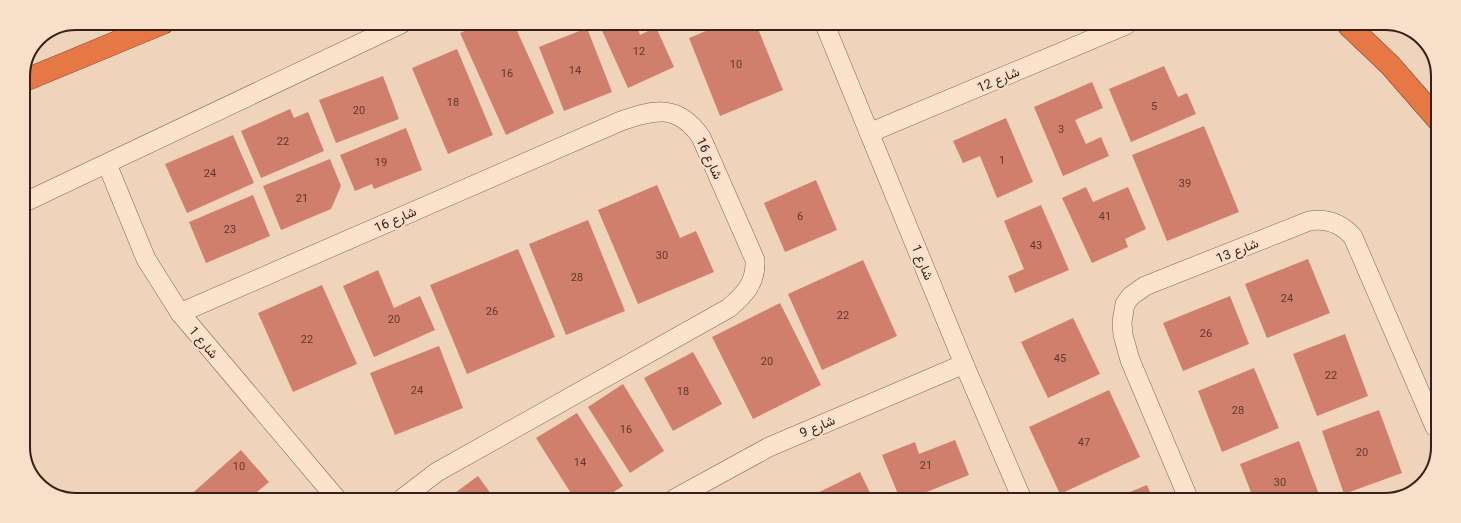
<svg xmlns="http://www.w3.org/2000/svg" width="1461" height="523" font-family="Georgia,Vazirmatn,serif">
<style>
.building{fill:#d07f6d}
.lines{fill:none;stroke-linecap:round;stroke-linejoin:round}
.street-casing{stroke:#866354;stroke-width:20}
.highway-casing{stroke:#533329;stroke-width:23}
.street{stroke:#fae2cd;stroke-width:19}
.highway{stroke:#e57844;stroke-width:22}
.labels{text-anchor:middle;stroke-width:4;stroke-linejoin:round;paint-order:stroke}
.number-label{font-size:11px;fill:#5c382f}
.street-label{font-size:13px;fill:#35201a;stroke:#f7dfca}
.rim{fill:none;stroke:#35201a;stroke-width:2}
</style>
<rect width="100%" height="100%" fill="#efd3ba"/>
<g class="building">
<polygon points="480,24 514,24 554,113 506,135 460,33"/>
<polygon points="599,24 636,24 640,35 656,27 674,67 628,88"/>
<polygon points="723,24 756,24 783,90 720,116 689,38"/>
<polygon points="587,28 612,92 564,111 539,47"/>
<polygon points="457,49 493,135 448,154 412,68"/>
<polygon points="1164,66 1178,97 1187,93 1196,114 1131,142 1109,89"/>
<polygon points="383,76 399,119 336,143 319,100"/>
<polygon points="1092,82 1103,108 1075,120 1086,144 1101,137 1109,156 1063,176 1034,107"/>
<polygon points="290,109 294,118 308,112 324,151 261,178 241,131"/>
<polygon points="1006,118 1033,182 997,198 980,156 963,163 953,141"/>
<polygon points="1204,126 1239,212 1167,241 1132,155"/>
<polygon points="406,128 422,170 374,189 372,184 355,191 340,155"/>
<polygon points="233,135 254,183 187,213 165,164"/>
<polygon points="330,159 341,186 331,209 281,230 263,186"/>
<polygon points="816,180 837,230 785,252 764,203"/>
<polygon points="657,185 680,238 696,231 714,272 638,304 598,210"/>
<polygon points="1086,187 1093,202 1128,187 1146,229 1125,239 1128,247 1092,263 1062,198"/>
<polygon points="253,195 270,236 206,263 189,222"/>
<polygon points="1041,205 1069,270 1015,293 1008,276 1024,269 1004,221"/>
<polygon points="588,220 625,311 566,335 529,244"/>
<polygon points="518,249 555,337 467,374 430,285"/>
<polygon points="1308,259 1330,313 1267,338 1245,284"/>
<polygon points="863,260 897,336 822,370 788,294"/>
<polygon points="378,270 394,308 420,296 435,330 374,357 343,286"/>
<polygon points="322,285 357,364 293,392 258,313"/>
<polygon points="1230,296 1249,344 1183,371 1163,323"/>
<polygon points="780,303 821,385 753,419 712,337"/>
<polygon points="1073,318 1100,374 1048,398 1021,342"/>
<polygon points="1345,334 1368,396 1317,416 1293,354"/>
<polygon points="439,346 463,408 395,435 370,373"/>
<polygon points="693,352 722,404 673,431 644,378"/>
<polygon points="1254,368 1279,428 1222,452 1198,391"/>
<polygon points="623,384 664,451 630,473 588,407"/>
<polygon points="1109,390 1140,457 1060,494 1029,427"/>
<polygon points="1379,410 1402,473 1344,494 1322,431"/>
<polygon points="577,413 623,486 604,498 574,498 536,438"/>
<polygon points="955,440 969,475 909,499 900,499 882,455 915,442 919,454"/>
<polygon points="1299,441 1321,500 1254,500 1240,464"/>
<polygon points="241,450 269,482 257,492 262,498 187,498"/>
<polygon points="860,472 873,499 805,499"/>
<polygon points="478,476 494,498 448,498"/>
<polygon points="1147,485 1153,500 1113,499"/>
<polygon points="1398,490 1400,495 1385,500 1372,500"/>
</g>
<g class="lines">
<g class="street-casing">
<g id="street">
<polyline points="825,25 964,364 1022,499"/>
<polyline points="869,133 1126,25"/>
<polyline points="107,164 146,259 180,313 336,498"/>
<polyline points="23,203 401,24"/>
<path d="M 180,313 L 621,121 C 655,109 678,104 701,137 L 755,260 C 756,283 745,294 729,308 L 437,472 L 403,498"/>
<polyline points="674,499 769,447 964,364"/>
<path d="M 1189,500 L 1130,360 L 1123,335 L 1122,322 L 1125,304 L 1131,296 L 1145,286 L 1309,221 C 1328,218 1342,224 1353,237 L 1435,427"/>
</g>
</g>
<g class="highway-casing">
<g id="highway">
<polyline points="1349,26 1390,65 1438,120"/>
<polyline points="23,81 163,23"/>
</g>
</g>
<use href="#street" class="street"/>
<use href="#highway" class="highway"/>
</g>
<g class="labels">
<g class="number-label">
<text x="639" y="55">12</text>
<text x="736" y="68">10</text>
<text x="575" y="74">14</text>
<text x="507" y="77">16</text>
<text x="453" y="106">18</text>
<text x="1154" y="110">5</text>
<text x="359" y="114">20</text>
<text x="1061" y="133">3</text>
<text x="283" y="145">22</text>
<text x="1002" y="164">1</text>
<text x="381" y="166">19</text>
<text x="210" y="177">24</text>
<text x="1185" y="187">39</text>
<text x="302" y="202">21</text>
<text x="800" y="220">6</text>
<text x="1105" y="220">41</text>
<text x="230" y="233">23</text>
<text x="1036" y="249">43</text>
<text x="662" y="259">30</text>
<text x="577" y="281">28</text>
<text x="1287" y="302">24</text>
<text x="492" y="315">26</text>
<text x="843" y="319">22</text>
<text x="394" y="323">20</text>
<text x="1206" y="337">26</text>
<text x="307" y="343">22</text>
<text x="1060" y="362">45</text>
<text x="767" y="365">20</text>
<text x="1331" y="379">22</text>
<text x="417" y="394">24</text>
<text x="683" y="395">18</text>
<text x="1238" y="414">28</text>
<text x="626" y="433">16</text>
<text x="1084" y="446">47</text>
<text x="1362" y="456">20</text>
<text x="580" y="466">14</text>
<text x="926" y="469">21</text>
<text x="239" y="470">10</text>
<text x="1280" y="486">30</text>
</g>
<g class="street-label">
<text transform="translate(998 79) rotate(-23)" y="5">شارع 12</text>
<text transform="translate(710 158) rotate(65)" y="5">شارع 16</text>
<text transform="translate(395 219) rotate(-24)" y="5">شارع 16</text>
<text transform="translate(1237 250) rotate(-22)" y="5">شارع 13</text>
<text transform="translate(923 262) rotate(68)" y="5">شارع 1</text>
<text transform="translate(204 342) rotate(50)" y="5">شارع 1</text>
<text transform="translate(817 426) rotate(-23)" y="5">شارع 9</text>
</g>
</g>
<path d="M0 0H1461V523H0ZM76 30H1385A46 46 0 0 1 1431 76V447A46 46 0 0 1 1385 493H76A46 46 0 0 1 30 447V76A46 46 0 0 1 76 30Z" fill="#f7dfca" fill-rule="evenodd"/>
<path class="rim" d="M76 30H1385A46 46 0 0 1 1431 76V447A46 46 0 0 1 1385 493H76A46 46 0 0 1 30 447V76A46 46 0 0 1 76 30Z"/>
</svg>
